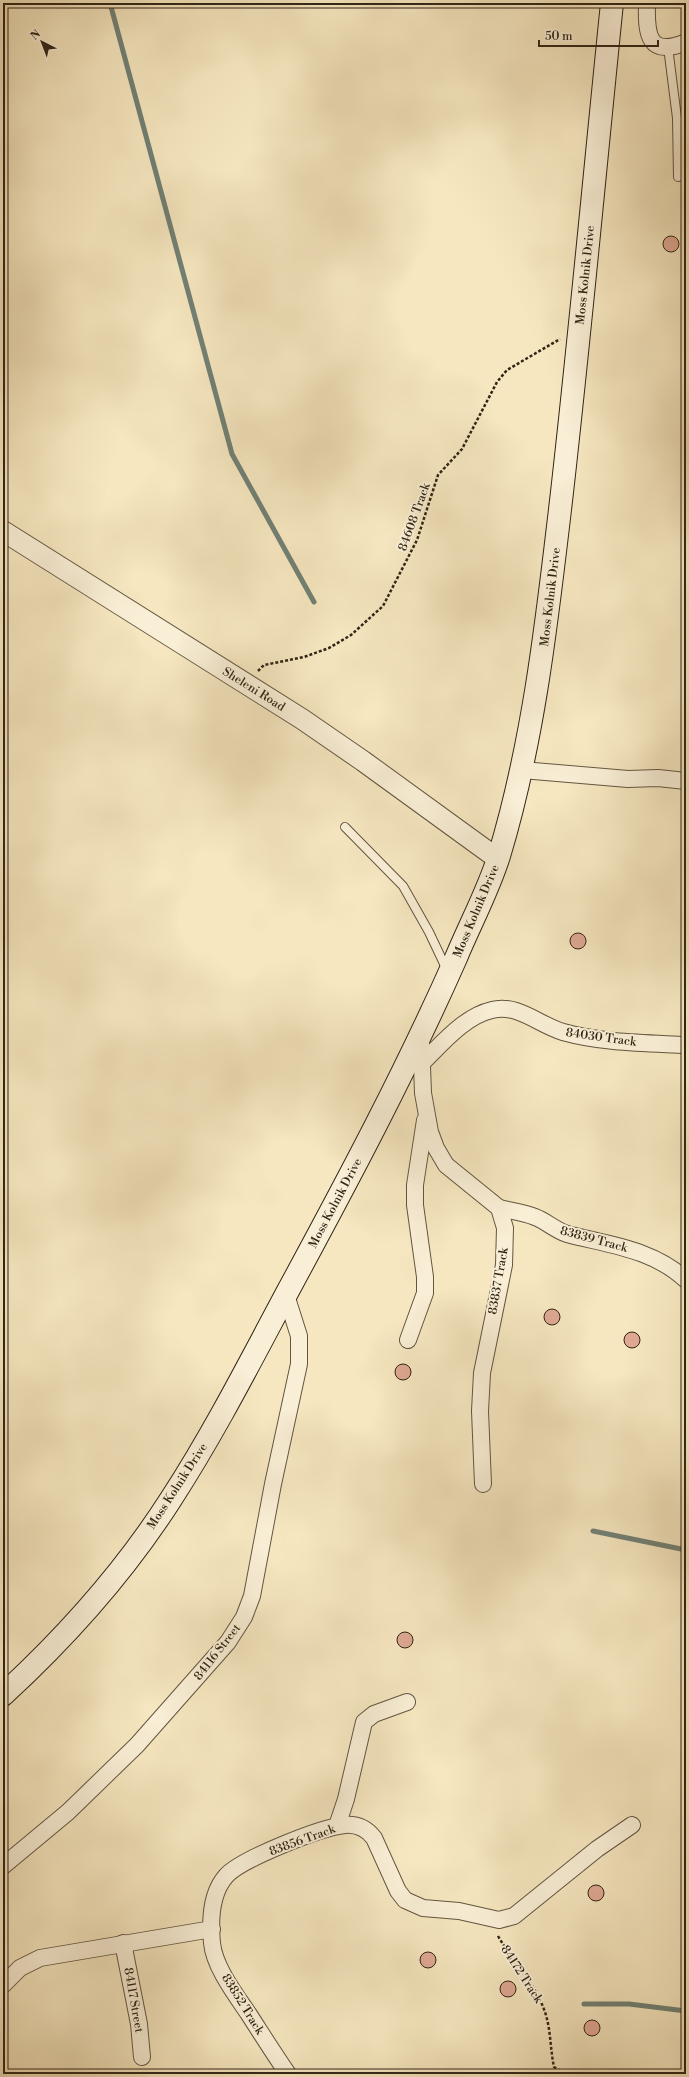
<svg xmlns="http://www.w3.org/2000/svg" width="689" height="2077" font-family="'Libre Bodoni',serif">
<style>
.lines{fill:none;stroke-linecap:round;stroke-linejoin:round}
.stream{stroke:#718176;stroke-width:5}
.building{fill:#e0a994;stroke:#302516}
.service-casing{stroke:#625640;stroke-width:10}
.minor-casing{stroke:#625640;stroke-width:18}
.tertiary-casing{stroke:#625640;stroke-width:22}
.secondary-casing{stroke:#302516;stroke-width:24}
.path{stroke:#302516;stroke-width:2.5;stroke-dasharray:3 2;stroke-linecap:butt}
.service{stroke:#f9efd6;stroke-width:8}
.minor{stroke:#f9efd6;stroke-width:16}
.tertiary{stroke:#f9efd6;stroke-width:20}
.secondary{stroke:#f9efd6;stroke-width:22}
.labels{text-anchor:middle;stroke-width:4;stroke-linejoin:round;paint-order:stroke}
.street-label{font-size:12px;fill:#302516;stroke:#f9efd6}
</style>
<rect width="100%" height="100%" fill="#f6e7c0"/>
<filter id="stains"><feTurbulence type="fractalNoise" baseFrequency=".005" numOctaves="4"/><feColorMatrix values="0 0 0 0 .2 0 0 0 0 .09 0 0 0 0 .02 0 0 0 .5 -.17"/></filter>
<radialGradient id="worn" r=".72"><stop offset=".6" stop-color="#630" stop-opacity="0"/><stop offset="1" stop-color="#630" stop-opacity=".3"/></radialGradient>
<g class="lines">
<g class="stream">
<polyline points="110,3 232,454 314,602"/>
<polyline points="593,1531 686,1550"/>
<polyline points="584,2004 629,2004 686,2011"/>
</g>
</g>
<g class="building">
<circle cx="671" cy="244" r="8"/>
<circle cx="578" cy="941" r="8"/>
<circle cx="552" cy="1317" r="8"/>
<circle cx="632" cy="1340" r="8"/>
<circle cx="403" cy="1372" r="8"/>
<circle cx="405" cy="1640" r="8"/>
<circle cx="596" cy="1893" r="8"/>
<circle cx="428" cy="1960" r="8"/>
<circle cx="508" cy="1989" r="8"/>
<circle cx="592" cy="2028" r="8"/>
</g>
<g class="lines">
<g class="service-casing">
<g id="service">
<polyline points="668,47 677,118 678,177"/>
<polyline points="345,827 403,886 429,932 447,970"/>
</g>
</g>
<g class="minor-casing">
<g id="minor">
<path d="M 647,3 C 646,34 648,58 686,42"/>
<polyline points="522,770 628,779 658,778 686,781"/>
<polyline points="421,1039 423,1093 430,1132 436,1148 446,1165 499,1208 505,1228 504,1265 482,1373 480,1411 483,1484"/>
<path d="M 420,1065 C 440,1046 464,1016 492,1010 C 517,1003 539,1025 563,1032 C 602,1043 645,1043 686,1045"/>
<path d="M 499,1208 C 511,1211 524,1212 535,1217 C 546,1221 555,1230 567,1234 C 609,1245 653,1249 686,1280"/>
<polyline points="408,1340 425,1293 425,1277 415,1205 415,1185 425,1120"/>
<polyline points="337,1826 346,1799 364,1722 374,1714 407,1702"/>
<polyline points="3,1866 68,1812 137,1745 228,1642 244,1617 252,1596 273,1484 299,1364 299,1336 286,1295"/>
<polyline points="123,1943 139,2024 142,2057"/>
<polyline points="3,1985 20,1968 40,1958 212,1929"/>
<path d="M 288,2074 C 274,2054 261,2033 248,2013 C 235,1994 214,1966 212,1943 C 210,1922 211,1893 226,1876 C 241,1859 322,1827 345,1825 C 357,1824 367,1829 374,1838 L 398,1891 L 405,1900 L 423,1908 L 459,1911 L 499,1920 L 514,1916 L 597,1849 L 632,1825"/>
</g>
</g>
<g class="tertiary-casing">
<polyline id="tertiary" points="3,531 302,719 363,761 498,859"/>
</g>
<g class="secondary-casing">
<path id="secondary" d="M 3,1695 C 66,1637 125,1571 171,1499 C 215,1431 251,1360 289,1289 C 348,1180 406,1071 456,958 C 470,924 488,891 499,856 C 534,740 547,620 561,501 C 580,335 595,169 612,3"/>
</g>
<g class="path">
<polyline points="258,671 264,665 304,657 329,648 351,635 383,606 417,540 438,475 462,449 497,382 507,370 560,339"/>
<path d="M 498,1936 C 513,1962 535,1983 545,2012 C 551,2030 550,2048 554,2067 L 566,2074"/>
</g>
<use href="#service" class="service"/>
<use href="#minor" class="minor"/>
<use href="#tertiary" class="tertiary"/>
<use href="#secondary" class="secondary"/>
</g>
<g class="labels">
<g class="street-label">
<text transform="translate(585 275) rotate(-84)" y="4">Moss Kolnik Drive</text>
<text transform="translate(414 517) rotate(-70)" y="4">84608 Track</text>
<text transform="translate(550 597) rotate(-83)" y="4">Moss Kolnik Drive</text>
<text transform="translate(254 689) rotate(32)" y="4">Sheleni Road</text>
<text transform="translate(476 911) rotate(-67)" y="4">Moss Kolnik Drive</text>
<text transform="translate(601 1037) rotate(8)" y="4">84030 Track</text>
<text transform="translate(335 1203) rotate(-62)" y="4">Moss Kolnik Drive</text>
<text transform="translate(594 1239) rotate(15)" y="4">83839 Track</text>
<text transform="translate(498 1281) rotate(-80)" y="4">83837 Track</text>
<text transform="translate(177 1486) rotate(-57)" y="4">Moss Kolnik Drive</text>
<text transform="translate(217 1652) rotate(-52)" y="4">84116 Street</text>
<text transform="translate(302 1840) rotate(-20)" y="4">83856 Track</text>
<text transform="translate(522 1974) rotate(57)" y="4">84172 Track</text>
<text transform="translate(134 2000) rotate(80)" y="4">84117 Street</text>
<text transform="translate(243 2004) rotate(58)" y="4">83852 Track</text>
</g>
</g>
<rect width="689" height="2077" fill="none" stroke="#f6e7c0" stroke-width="16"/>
<rect x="4" y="4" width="681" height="2069" fill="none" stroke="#302516" stroke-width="2"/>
<rect x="8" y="8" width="673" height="2061" fill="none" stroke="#302516"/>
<g transform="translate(42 42) rotate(318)" stroke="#f9efd6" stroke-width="3" paint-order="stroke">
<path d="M0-3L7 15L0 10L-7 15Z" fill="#302516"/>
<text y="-6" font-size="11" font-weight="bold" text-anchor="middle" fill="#302516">N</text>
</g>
<path d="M539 40v6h119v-6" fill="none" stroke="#302516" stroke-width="2"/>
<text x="545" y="40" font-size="12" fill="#302516" stroke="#f9efd6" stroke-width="3" paint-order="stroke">50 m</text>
<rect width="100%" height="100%" filter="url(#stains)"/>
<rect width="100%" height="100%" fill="url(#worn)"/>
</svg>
